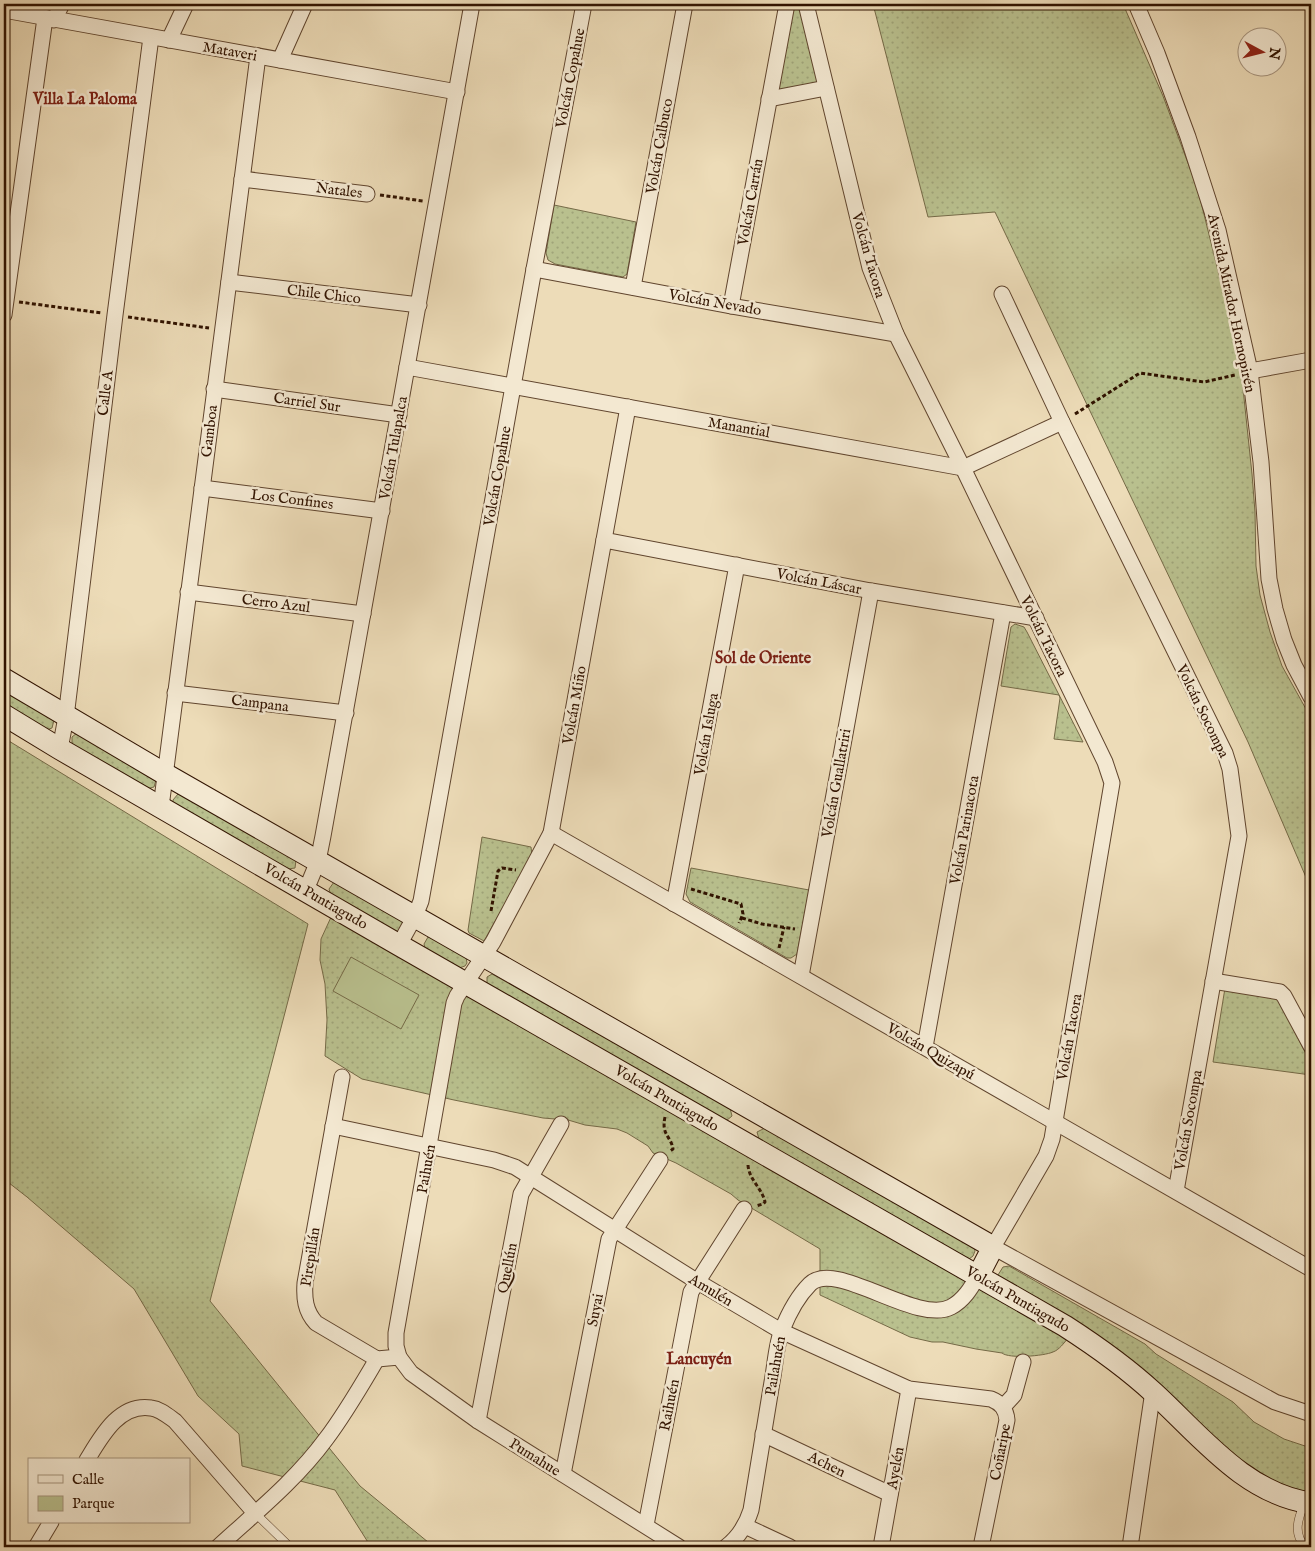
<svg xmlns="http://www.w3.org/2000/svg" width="1315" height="1551" font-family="'IM FELL English',serif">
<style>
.green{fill:url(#green-dots);stroke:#756a47}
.pitch{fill:#b9c08e;stroke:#756a47}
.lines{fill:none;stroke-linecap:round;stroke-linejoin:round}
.service-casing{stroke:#60452e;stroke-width:9}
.minor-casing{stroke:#60452e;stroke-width:17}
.secondary-casing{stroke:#311300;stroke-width:23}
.path{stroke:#311300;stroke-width:3;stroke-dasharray:4 2.5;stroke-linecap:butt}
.service{stroke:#f3e8d1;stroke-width:8}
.minor{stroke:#f3e8d1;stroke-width:15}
.secondary{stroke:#f3e8d1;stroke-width:21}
.labels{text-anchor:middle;stroke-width:5;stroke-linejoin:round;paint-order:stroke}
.street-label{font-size:15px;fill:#311300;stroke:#f3e8d1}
.neighbourhood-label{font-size:16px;font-weight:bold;fill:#7a1f14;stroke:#f3e8d1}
</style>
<defs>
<pattern id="green-dots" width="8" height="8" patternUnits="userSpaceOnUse" patternTransform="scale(1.25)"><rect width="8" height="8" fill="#b9c08e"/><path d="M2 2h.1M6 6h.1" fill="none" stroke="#a0a479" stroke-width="1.8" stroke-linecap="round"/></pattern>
</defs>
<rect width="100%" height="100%" fill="#eddcb8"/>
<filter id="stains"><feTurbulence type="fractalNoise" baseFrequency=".004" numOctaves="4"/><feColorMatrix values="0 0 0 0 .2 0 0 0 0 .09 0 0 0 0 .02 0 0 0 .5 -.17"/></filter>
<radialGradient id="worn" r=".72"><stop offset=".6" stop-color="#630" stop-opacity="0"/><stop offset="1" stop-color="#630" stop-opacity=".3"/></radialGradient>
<g class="green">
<polygon points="793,4 800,4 818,82 816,84 781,90 778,89"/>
<polygon points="873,4 1123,4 1163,96 1198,190 1240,360 1252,474 1255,512 1256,566 1260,595 1270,632 1282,666 1311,718 1311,889 1248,742 995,212 928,217"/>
<polygon points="554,205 636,222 627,274 623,277 555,264 548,260 546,253"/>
<polygon points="1015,624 1024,627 1027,632 1083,742 1054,739 1060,698 1059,695 1001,686 1011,627"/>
<polygon points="4,688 54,720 52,728 46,730 4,705"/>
<polygon points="77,733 156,780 154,787 146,789 74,746 72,743 72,737"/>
<polygon points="4,738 308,924 210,1301 360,1486 434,1547 371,1547 335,1490 242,1466 239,1434 198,1396 134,1289 27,1197 4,1179"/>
<polygon points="178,794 184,794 296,860 295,868 288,869 173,804 173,800"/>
<polygon points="482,837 531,847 532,856 484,941 469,933 468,930"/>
<polygon points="691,868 809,890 797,954 791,958 787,958 690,902 686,894"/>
<polygon points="334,882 405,923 398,932 394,931 331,895 329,889"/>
<path d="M 332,915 L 1068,1338 C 1064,1343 1059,1350 1053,1352 C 1044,1356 1009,1359 1002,1353 L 976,1349 L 943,1342 L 932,1342 L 910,1337 L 820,1295 L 820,1249 L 738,1200 L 731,1194 L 676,1163 L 653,1153 L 648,1146 L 627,1133 L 617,1129 L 585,1125 L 558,1117 L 555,1119 L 543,1118 L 454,1100 L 362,1079 L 325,1056 L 327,1020 L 325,984 L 320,960 L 321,939 Z"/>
<polygon points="428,937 432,937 466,957 467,963 465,966 459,968 425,948 424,944"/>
<polygon points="492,974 730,1108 732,1116 726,1121 487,985 487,977"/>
<polygon points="1225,988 1277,996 1311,1064 1311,1075 1213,1062"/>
<polygon points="765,1128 974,1247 975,1251 973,1256 969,1259 759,1139 757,1132"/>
<polygon points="1009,1266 1145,1344 1156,1354 1233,1402 1254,1422 1284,1439 1311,1448 1311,1494 1296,1491 1260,1477 1000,1278 998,1275 1003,1267"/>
<polygon points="1310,1510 1311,1511 1311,1538 1310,1539 1306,1532"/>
</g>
<polygon class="pitch" points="351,957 419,995 401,1029 333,991"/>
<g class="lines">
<g class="service-casing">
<g id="service">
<path d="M 1304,1504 C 1298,1519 1293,1533 1305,1547"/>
<polyline points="255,1513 290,1547"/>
</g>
</g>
<g class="minor-casing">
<g id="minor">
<polyline points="806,4 870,268 896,334 963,468 1105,762 1112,783 1052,1139 1046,1156 993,1247 1275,1402 1311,1414"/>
<polyline points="1136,4 1157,53 1188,137 1218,230 1250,371 1261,462 1269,579 1275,609 1284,640 1294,665 1311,697"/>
<polyline points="4,10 457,92"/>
<polyline points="54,20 62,4"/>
<polyline points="169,40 186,4"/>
<polyline points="280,60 305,4"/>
<polyline points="769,99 826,88"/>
<polyline points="242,179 367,194"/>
<polyline points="534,269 731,306 896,334"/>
<polyline points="229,282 419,305"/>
<polyline points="633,287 685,4"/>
<polyline points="1002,294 1062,422 1225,753 1230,769 1239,836 1176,1191"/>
<polyline points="731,306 787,4"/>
<polyline points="4,315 45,18"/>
<polyline points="407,367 963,468 1062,422"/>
<polyline points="1250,371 1311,360"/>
<polyline points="214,389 399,415"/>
<polyline points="628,407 551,833 493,942 457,996 454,1003 396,1333 396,1346 399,1357 411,1373 478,1421 679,1547"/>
<polyline points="202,488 382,511"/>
<polyline points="604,540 871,591 1036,618"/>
<polyline points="188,592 363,614"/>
<polyline points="175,693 346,713"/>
<polyline points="60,749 66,717 115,315 151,37"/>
<polyline points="161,807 258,56"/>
<polyline points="551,833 1311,1269"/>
<polyline points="306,890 318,861 323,836 472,4"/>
<polyline points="674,904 737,565"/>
<polyline points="399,945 415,916 421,901 534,269 584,4"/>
<polyline points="801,976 871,591"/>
<polyline points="1213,981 1280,992 1284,996 1311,1046"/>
<polyline points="925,1047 1003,613"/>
<path d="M 342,1077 L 305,1283 C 304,1298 305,1311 316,1323 L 377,1359 L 399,1357"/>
<path d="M 333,1126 L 494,1160 L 515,1167 L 698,1282 L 781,1331 L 909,1389 L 991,1399 C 1001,1403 1006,1409 1007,1420 L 981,1547"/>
<polyline points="1003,1407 1014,1395 1023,1362"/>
<polyline points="478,1421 521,1194 561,1124"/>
<polyline points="763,1434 890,1494"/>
<path d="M 87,1460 C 101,1437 119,1403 151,1408 C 160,1409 168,1416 175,1421 L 255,1513"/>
<polyline points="563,1474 609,1239 660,1160"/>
<polyline points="646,1525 691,1292 744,1209"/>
<polyline points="745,1526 790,1547"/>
<polyline points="36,1547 51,1522"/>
<path d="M 218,1547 C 255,1513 296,1480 326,1439 C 345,1414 361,1386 377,1359"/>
<path d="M 726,1547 C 739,1537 746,1526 751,1510 C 758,1468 765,1425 772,1382 C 775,1367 776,1344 782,1330 C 788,1315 798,1296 810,1284 C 836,1259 916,1325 951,1307 C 964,1300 971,1288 978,1276"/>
<polyline points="881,1547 909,1389"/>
<polyline points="1130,1547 1153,1391"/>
</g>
</g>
<g class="secondary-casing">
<g id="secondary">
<polyline points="4,679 165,774 993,1247 978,1276"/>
<path d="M 4,715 L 60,749 L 399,945 L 1065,1326 C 1096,1346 1127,1368 1154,1393 C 1200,1435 1245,1494 1311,1503"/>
</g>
</g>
<g class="path">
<polyline points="380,195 423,201"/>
<polyline points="19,302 102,313"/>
<polyline points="128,317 209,328"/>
<polyline points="1075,414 1140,373 1204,382 1235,375"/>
<polyline points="691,889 741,904 743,914 739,923"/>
<polyline points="491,911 498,871 502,868 516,870"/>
<polyline points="742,918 762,924 795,929"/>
<polyline points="779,948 784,927"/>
<path d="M 665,1117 C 661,1135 671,1136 673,1149 L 670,1151"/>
<path d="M 748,1165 C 749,1180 762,1188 765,1202 L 763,1204 L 756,1206"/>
</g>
<use href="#service" class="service"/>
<use href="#minor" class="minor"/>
<use href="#secondary" class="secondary"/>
</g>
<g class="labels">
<g class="street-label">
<text transform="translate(230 51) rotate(10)" y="5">Mataveri</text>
<text transform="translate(570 78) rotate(-79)" y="5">Volcán Copahue</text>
<text transform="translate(659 146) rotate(-80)" y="5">Volcán Calbuco</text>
<text transform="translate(339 190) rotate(7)" y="5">Natales</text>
<text transform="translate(750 202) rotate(-80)" y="5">Volcán Carrán</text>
<text transform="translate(869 255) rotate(74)" y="5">Volcán Tacora</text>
<text transform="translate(324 294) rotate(7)" y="5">Chile Chico</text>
<text transform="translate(715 302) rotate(10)" y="5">Volcán Nevado</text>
<text transform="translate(1232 303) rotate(78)" y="5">Avenida Mirador Hornopirén</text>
<text transform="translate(105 393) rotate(-83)" y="5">Calle A</text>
<text transform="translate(307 402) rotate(8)" y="5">Carriel Sur</text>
<text transform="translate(739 427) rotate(10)" y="5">Manantial</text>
<text transform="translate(209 431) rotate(-83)" y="5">Gamboa</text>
<text transform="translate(393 448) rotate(-80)" y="5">Volcán Tulapalca</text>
<text transform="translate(497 476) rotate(-80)" y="5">Volcán Copahue</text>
<text transform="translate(292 499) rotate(7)" y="5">Los Confines</text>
<text transform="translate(819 581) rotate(11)" y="5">Volcán Láscar</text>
<text transform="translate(276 603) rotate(7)" y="5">Cerro Azul</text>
<text transform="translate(1044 636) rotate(64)" y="5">Volcán Tacora</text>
<text transform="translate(260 703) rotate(7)" y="5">Campana</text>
<text transform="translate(574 705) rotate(-80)" y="5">Volcán Miño</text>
<text transform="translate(1203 711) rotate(64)" y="5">Volcán Socompa</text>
<text transform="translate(706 734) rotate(-80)" y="5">Volcán Isluga</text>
<text transform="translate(836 783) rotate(-80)" y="5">Volcán Guallatriri</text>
<text transform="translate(964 830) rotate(-80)" y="5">Volcán Parinacota</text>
<text transform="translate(316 896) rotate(30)" y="5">Volcán Puntiagudo</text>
<text transform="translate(1069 1037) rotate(-80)" y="5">Volcán Tacora</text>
<text transform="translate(931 1051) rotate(30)" y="5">Volcán Quizapú</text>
<text transform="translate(667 1098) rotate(30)" y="5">Volcán Puntiagudo</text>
<text transform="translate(1188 1120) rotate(-80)" y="5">Volcán Socompa</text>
<text transform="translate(426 1169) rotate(-80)" y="5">Paihuén</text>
<text transform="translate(310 1257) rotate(-81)" y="5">Pirepillán</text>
<text transform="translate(507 1268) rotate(-79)" y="5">Quellún</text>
<text transform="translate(711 1290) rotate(31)" y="5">Amulén</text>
<text transform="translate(1018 1299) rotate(30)" y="5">Volcán Puntiagudo</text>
<text transform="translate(595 1310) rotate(-79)" y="5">Suyai</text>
<text transform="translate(775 1366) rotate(-80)" y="5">Pailahuén</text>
<text transform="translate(669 1405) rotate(-79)" y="5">Raihuén</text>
<text transform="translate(1000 1452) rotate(-79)" y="5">Coñaripe</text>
<text transform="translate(535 1457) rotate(32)" y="5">Pumahue</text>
<text transform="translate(827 1464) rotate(26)" y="5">Achen</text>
<text transform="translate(895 1468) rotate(-80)" y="5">Ayelén</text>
</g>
<g class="neighbourhood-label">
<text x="85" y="104">Villa La Paloma</text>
<text x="763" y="663">Sol de Oriente</text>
<text x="699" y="1364">Lancuyén</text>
</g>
</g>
<rect width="1315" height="1551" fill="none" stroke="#eddcb8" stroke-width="20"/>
<rect x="5" y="5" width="1305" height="1541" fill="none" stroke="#311300" stroke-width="2.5"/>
<rect x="10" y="10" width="1295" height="1531" fill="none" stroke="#311300"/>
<rect x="28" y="1458" width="162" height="65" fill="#f3e8d1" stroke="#a5937d"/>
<rect x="38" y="1475" width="25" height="8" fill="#f3e8d1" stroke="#a5937d"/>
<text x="72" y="1484" font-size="15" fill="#311300">Calle</text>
<rect x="38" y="1496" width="25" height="15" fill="#b9c08e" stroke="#a5937d"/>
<text x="72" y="1508" font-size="15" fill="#311300">Parque</text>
<g transform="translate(1262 52) rotate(97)"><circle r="24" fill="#f3e8d1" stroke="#a5937d"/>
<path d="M0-4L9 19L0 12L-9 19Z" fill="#8f2418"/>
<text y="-8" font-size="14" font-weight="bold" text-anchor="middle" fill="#311300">N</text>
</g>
<rect width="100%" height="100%" filter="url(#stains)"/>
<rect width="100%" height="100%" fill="url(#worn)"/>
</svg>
